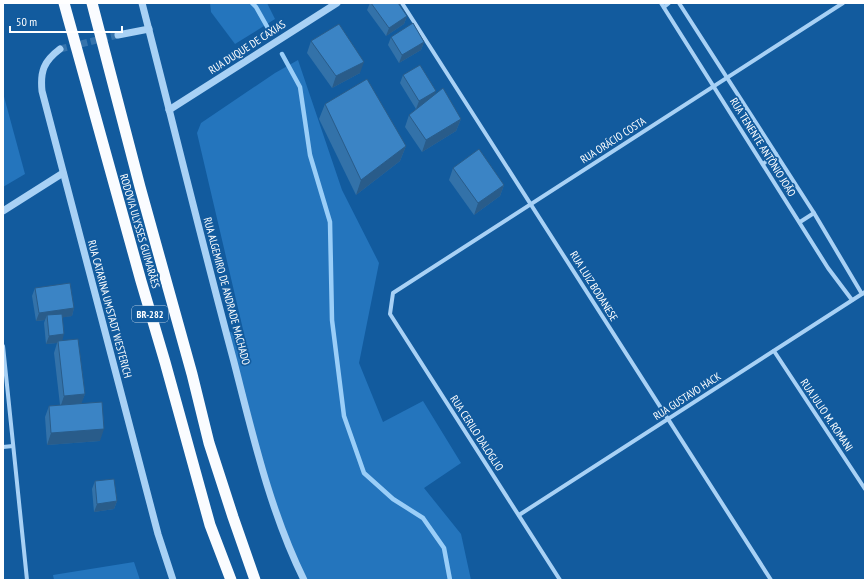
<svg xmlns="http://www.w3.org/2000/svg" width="868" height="583" font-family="'PT Sans Narrow',sans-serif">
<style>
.green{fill:#2475bd}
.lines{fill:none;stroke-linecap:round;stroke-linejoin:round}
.stream{stroke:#9acef8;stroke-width:4.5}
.tertiary-tunnel{stroke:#3674ad;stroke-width:7;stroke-dasharray:7 3.5;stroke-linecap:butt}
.minor{stroke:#a8d1f5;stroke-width:4}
.tertiary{stroke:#a8d1f5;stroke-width:7}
.trunk{stroke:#fafcff;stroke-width:11}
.wall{fill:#3372a9}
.shaded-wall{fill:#295c8a}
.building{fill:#3b84c5;stroke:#295c8a}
.labels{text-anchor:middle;stroke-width:3.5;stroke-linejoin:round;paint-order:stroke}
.shield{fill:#125b9e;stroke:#b8cee2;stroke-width:1}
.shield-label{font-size:10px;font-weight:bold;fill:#fff}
.street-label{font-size:11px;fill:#fff;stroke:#125b9e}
</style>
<rect width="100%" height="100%" fill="#125b9e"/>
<g class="green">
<polygon points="210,3 267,3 275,19 235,44 211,12"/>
<polygon points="298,60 342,190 379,263 359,363 383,422 423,401 461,463 424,488 461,534 471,580 306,580 296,561 268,482 228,331 245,338 197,133 201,123 275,73"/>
<polygon points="3,93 25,174 3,187"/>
<polygon points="134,562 140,580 54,580 53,575"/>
</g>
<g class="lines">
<g class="stream">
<polyline points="252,3 256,7 269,30"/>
<polyline points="282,54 300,87 310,155 330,222 332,320 344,416 364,473 393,499 423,518 444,548 450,580"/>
</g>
<polyline class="tertiary-tunnel" points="60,49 118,35"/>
<g class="minor">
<polyline points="402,3 771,580"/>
<polyline points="661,3 828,268 852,300"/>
<polyline points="679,3 814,213 862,294"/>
<polyline points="664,7 669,3"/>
<polyline points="763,164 776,154"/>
<polyline points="800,222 814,213"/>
<polyline points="3,346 27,580"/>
<polyline points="774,351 865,489"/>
<polyline points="3,447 13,446"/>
<polyline points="519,515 865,292"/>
<polyline points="560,580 390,314 393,293 843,3"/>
</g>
<g class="tertiary">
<path d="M 142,3 C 173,123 202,243 234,362 C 253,436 270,511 304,580"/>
<polyline points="118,35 149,29"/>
<path d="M 60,49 C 44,61 40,71 42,91 L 158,534 L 173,580"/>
<polyline points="169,110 337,3"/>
<polyline points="3,211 63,173"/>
</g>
<g class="trunk">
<polyline points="64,3 141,281 165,362 210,525 231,580"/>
<polyline points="92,3 140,187 192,374 209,443 233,517 255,580"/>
</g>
</g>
<g class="wall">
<polygon points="370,3 398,3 407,16 404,24 386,36 367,10"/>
<polygon points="391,37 424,42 421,50 399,63 388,45"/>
<polygon points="311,41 360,73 332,88 307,53"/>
<polygon points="403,75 434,95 461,119 456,131 422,152 405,127 409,115 416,109 400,83"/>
<polygon points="325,104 406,146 400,161 356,195 319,119"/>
<polygon points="453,168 504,185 500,196 474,215 449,180"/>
<polygon points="35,288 74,308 72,316 63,317 62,341 85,394 81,403 100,441 47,445 45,417 49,406 60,405 54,353 57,343 46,344 44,323 45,320 36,321 32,296"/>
<polygon points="95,481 117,501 114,509 94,512 92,489"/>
</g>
<g class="shaded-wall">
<polygon points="407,16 404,24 386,36 389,28"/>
<polygon points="424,42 421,50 399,63 402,55"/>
<polygon points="364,62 360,73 332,88 336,76"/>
<polygon points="436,91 433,99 416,109 419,101"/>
<polygon points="461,119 456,131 422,152 426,140"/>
<polygon points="406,146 400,161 356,195 361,180"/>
<polygon points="504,185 500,196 474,215 478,203"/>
<polygon points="74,308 72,316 48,320 47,315 45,320 36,321 39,313"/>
<polygon points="64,334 62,342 58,341 57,343 46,344 49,336"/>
<polygon points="85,394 81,405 60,408 64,396"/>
<polygon points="104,429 100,441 47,445 51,433"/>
<polygon points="117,501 114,509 94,512 97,504"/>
</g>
<g class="building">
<polygon points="371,3 398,3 407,16 389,28"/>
<polygon points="413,23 424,42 402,55 391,37"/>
<polygon points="339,24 364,62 336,76 311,41"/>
<polygon points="420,65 436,91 419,101 403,75"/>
<polygon points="367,79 406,146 361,180 325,104"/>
<polygon points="443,88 461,119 426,140 409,115"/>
<polygon points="479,149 504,185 478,203 453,168"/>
<polygon points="70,283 74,308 39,313 35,288"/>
<polygon points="62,314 64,334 49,336 47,315"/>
<polygon points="78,339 85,394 64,396 58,341"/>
<polygon points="102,402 104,429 51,433 49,406"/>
<polygon points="114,479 117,501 97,504 95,481"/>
</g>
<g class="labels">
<rect class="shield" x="132" y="306" width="36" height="16" rx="3"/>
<g class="shield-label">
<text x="150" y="318">BR-282</text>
</g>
<g class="street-label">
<text transform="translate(247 47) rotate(-33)" y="4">RUA DUQUE DE CAXIAS</text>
<text transform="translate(613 140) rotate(-33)" y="4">RUA ORÁCIO COSTA</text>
<text transform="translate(763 147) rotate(58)" y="4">RUA TENENTE ANTÔNIO JOÃO</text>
<text transform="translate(140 231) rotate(74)" y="4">RODOVIA ULYSSES GUIMARÃES</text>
<text transform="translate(594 286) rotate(58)" y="4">RUA LUIZ BODANESE</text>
<text transform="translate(227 291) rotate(75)" y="4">RUA ALGEMIRO DE ANDRADE MACHADO</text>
<text transform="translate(110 309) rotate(75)" y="4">RUA CATARINA UMSTADT WESTERICH</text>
<text transform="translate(687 396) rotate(-33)" y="4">RUA GUSTAVO HACK</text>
<text transform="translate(827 415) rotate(56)" y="4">RUA JULIO M. ROMANI</text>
<text transform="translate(477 433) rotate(57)" y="4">RUA CERILO DALOGLIO</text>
</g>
</g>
<rect width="868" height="583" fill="none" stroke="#ffffff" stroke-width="8"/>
<path d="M10 26v6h112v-6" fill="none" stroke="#ffffff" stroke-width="2"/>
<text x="16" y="26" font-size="12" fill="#ffffff" stroke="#125b9e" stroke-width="3" paint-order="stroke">50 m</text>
</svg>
